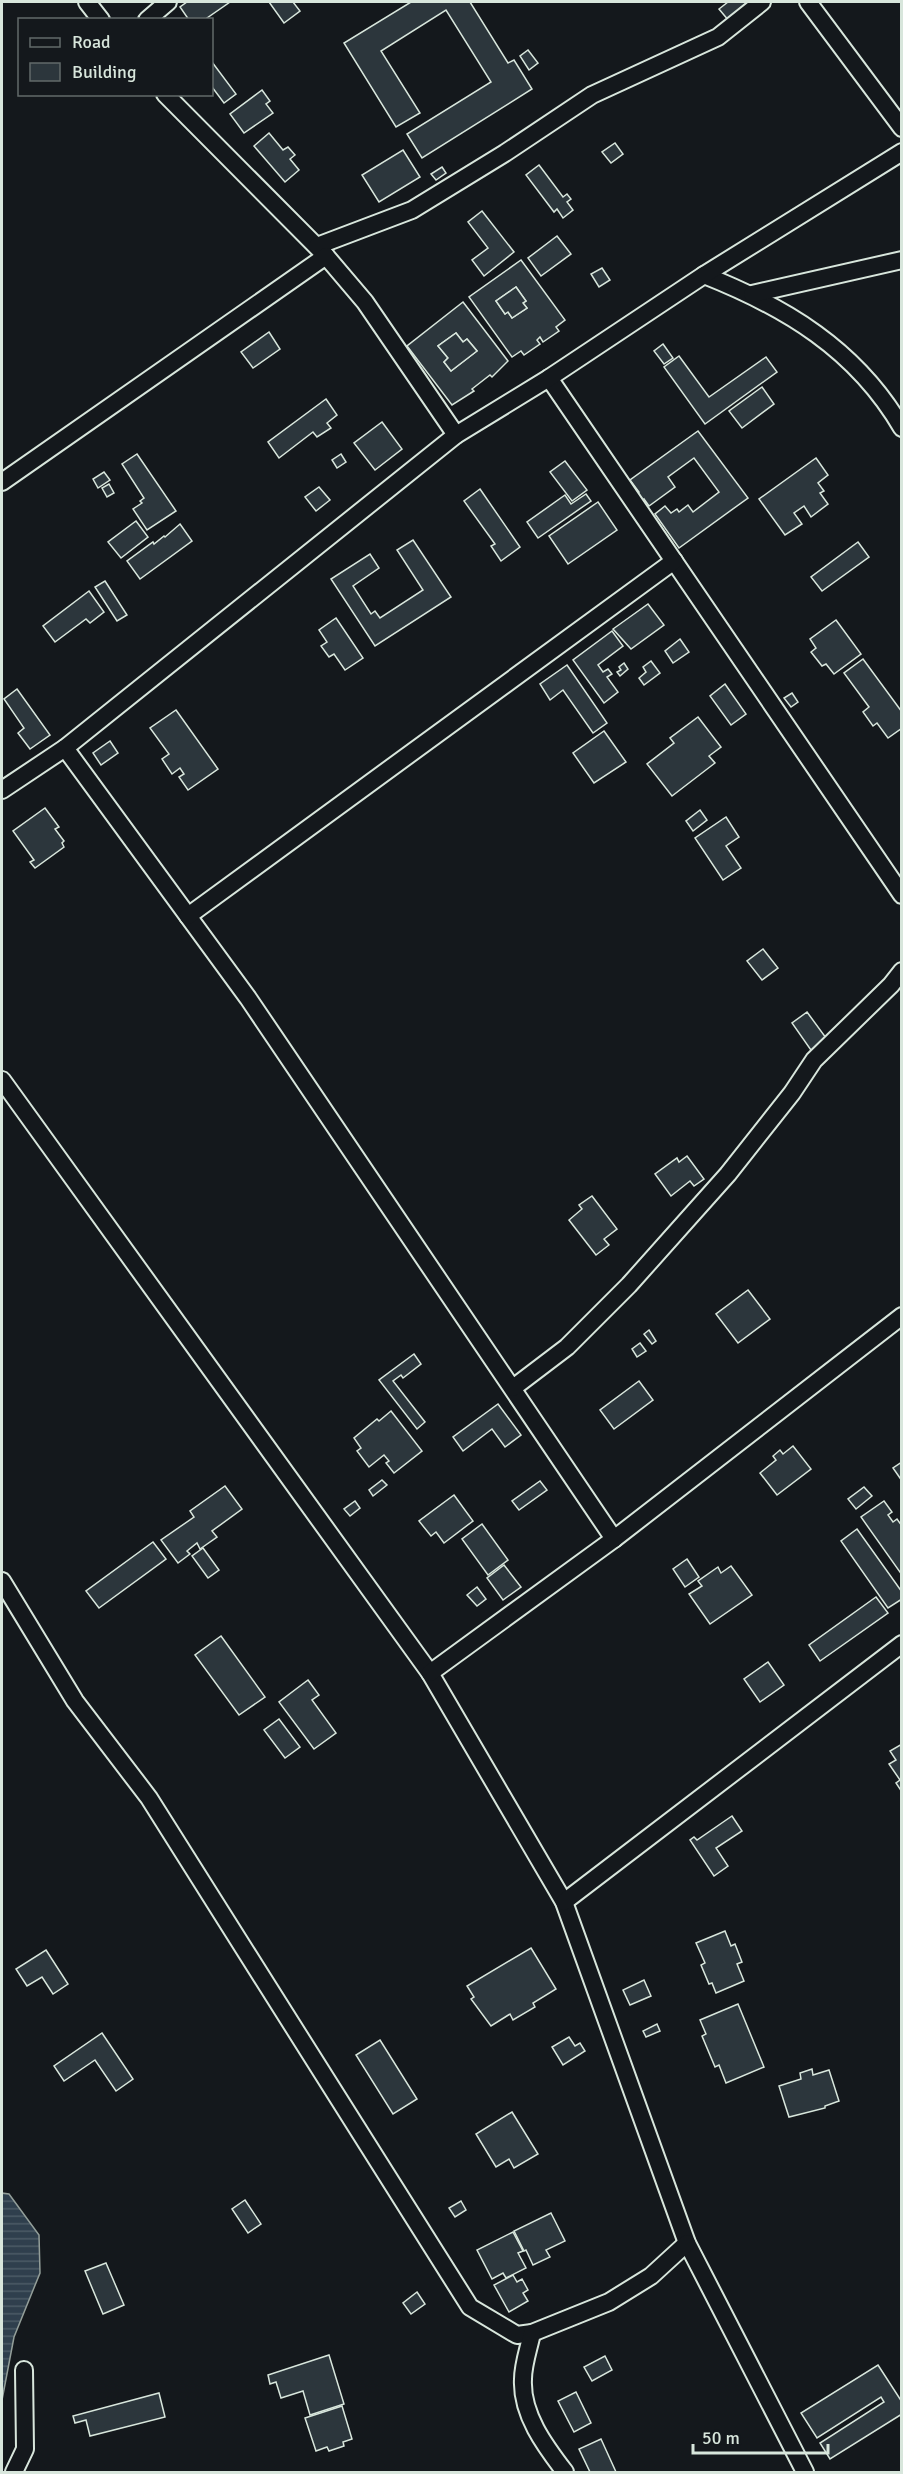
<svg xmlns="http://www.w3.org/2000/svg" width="903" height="2474" font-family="Signika,sans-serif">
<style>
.water{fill:url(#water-rules);stroke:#939e99;stroke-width:1.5}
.building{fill:#2c363c;stroke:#d8e6dc;stroke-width:1.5;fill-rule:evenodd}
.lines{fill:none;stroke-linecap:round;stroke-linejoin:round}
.minor-casing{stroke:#d8e6dc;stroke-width:20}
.minor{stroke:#14181c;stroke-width:16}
</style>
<defs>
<pattern id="water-rules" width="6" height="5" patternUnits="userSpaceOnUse" patternTransform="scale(1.5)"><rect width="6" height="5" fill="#2f3f4d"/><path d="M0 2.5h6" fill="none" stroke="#4c5b66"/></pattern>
</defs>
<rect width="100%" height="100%" fill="#14181c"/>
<polygon class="water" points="2,2193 9,2194 39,2235 40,2273 14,2337 2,2400"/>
<g class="building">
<polygon points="187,2 230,2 204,20 189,20 180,7"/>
<polygon points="269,2 293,2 300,11 284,23"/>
<polygon points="411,2 470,2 508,63 514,60 532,89 422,158 407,134 491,82 446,10 381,51 420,113 396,127 344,43"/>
<polygon points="728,2 753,2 729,21 719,9"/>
<polygon points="528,50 538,63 529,70 520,56"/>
<polygon points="212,62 236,94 224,103 212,87"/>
<polygon points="262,90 270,101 266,104 273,113 244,133 230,114"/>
<polygon points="269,133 283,150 288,147 295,155 290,159 299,170 285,182 254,146"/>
<polygon points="615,143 623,154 611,163 602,152"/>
<polygon points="403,150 420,177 379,202 362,175"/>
<polygon points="539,165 563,197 567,194 571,199 567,202 573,210 563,218 557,209 554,212 526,175"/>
<polygon points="442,167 446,173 436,180 431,174"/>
<polygon points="482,211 514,252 484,276 472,260 488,248 468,222"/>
<polygon points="557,236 571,254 541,276 528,258"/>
<path d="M 521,260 L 565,320 L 556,327 L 559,331 L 543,342 L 540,337 L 537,340 L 540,344 L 524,355 L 521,351 L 512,357 L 469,297 ZM 516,287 L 526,301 L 523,303 L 527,308 L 512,318 L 508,312 L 505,314 L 496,301 Z"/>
<polygon points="602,268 610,280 599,287 591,274"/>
<polygon points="516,287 526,301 523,303 527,308 512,318 508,312 505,314 496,301"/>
<path d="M 463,302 L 508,361 L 492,377 L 490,375 L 472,389 L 474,391 L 452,405 L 407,346 ZM 456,333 L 463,342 L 467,339 L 477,351 L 451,371 L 444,362 L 448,358 L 438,346 Z"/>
<polygon points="269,332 280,349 253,368 241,352"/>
<polygon points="456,333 463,342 467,339 477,351 451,371 444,362 448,358 438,346"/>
<polygon points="663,344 673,358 664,364 654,351"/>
<polygon points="679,356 709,397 766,357 777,372 705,424 664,367"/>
<polygon points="762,387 774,404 742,428 729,411"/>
<polygon points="326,399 337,415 327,423 331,428 317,437 313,432 279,458 268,442"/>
<polygon points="382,422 402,449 375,470 354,443"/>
<polygon points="698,431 748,498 679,548 655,514 665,506 671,513 677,509 679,512 688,505 693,512 719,492 694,458 668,477 675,487 649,506 644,499 640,503 635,495 639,492 630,480"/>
<polygon points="137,454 176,511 147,530 133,509 142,503 140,501 144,498 122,464"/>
<polygon points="341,454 346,462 337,468 332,460"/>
<polygon points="816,458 828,475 818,483 824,491 820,493 828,504 811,517 804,506 794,513 802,524 785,535 759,499"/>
<polygon points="565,461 587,490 572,501 550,472"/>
<polygon points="104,472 110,480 98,488 93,479"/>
<polygon points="109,484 114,493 107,497 102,488"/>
<polygon points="319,487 330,500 316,511 305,497"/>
<polygon points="480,489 520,547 501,561 491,546 495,544 464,501"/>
<polygon points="586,494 591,501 538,538 527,522 565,495 571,504"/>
<polygon points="598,502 617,530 568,564 549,536"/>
<polygon points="136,521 148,537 121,558 108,542"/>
<polygon points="180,524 192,541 140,579 127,561 153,542 154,544 164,536 165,537"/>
<polygon points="413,540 451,597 375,646 331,579 370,554 379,568 353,586 371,614 375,611 380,618 423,590 397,550"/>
<polygon points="858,542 869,557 822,591 811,577"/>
<polygon points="105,581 127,615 117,621 95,587"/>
<polygon points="89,591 104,612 90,623 86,619 55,642 43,626"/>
<polygon points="648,604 664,625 631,649 613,629"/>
<polygon points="336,618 363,658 345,670 334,654 329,657 321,646 327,642 319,630"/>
<polygon points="836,620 861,654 834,674 826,664 822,666 811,652 816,648 810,639"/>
<polygon points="612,631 623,646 598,665 603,672 608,669 612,674 607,677 618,692 604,703 573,660"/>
<polygon points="680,639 689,652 673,663 665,651"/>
<polygon points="863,659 902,712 902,728 888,738 877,723 873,726 863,712 869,707 844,673"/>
<polygon points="651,661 660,673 644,685 639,678 646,672 643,667"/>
<polygon points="624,663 628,669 620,676 617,672 621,670 619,667"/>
<polygon points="567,665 607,723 593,733 563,690 550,700 540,684"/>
<polygon points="725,684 746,714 731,725 710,696"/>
<polygon points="17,689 50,735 30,749 18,733 24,728 4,699"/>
<polygon points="792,693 798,702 791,707 784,698"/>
<polygon points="176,710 218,769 188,790 179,777 184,774 180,768 172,774 162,759 169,754 150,728"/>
<polygon points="698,717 721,747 709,756 715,763 672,796 647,764 674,743 670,738"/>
<polygon points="604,731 626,762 594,783 573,753"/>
<polygon points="110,741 118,753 101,765 93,753"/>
<polygon points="45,808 59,827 55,829 64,841 62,843 64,847 35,868 30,862 34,860 13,831"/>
<polygon points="700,810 707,820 693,831 686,821"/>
<polygon points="726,817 739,837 726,846 741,868 723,880 695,838"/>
<polygon points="763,949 778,968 762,980 747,961"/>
<polygon points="807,1012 829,1042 813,1053 792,1023"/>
<polygon points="687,1156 704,1179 694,1186 690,1181 671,1196 655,1174 677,1158 679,1162"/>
<polygon points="592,1196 617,1229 604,1239 609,1245 596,1255 569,1220 582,1209 579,1205"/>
<polygon points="748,1290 770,1319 738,1343 716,1314"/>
<polygon points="649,1330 656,1341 652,1344 644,1334"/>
<polygon points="640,1343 646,1351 637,1357 632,1349"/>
<polygon points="414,1354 421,1364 403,1378 401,1375 393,1381 425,1422 417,1429 379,1380"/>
<polygon points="639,1381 653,1400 614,1429 600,1410"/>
<polygon points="498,1404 521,1435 505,1447 492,1429 463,1451 453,1437"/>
<polygon points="391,1411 422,1451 394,1473 386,1463 389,1461 384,1455 369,1467 357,1451 361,1448 354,1438 377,1419 379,1421"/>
<polygon points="793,1446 811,1469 777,1495 760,1473 776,1460 773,1456 780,1450 783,1454"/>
<polygon points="902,1462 902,1476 900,1478 893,1468"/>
<polygon points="382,1480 387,1485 373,1496 369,1490"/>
<polygon points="540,1481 547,1490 519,1510 512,1501"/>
<polygon points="225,1486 242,1509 212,1531 217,1537 200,1549 197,1543 187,1551 190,1554 178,1563 161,1540 194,1517 190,1511"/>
<polygon points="864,1487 872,1496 856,1509 848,1499"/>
<polygon points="454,1495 473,1521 444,1543 436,1532 431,1536 419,1521"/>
<polygon points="355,1501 360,1508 350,1516 344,1509"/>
<polygon points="884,1501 892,1512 888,1515 893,1522 897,1519 902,1526 902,1575 861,1517"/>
<polygon points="482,1524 508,1560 488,1575 462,1539"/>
<polygon points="857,1529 902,1592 902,1599 888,1608 841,1541"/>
<polygon points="153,1542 166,1559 99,1608 86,1591"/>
<polygon points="203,1548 219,1570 208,1578 192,1556"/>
<polygon points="687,1559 699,1577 685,1587 673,1569"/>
<polygon points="504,1565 521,1587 503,1600 487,1578"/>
<polygon points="731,1566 752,1595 710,1624 689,1594 702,1586 698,1581 718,1567 721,1573"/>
<polygon points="477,1587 486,1599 477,1606 467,1595"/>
<polygon points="876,1597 888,1613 820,1661 809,1645"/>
<polygon points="221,1636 265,1697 239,1715 195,1655"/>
<polygon points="768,1662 784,1685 760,1702 744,1679"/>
<polygon points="308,1680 319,1695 312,1700 336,1733 314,1749 279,1702"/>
<polygon points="279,1719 300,1747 285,1758 264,1730"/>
<polygon points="902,1744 902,1792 896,1783 900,1780 889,1764 896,1760 890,1751"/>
<polygon points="732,1816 742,1831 716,1848 728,1866 714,1876 690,1840 694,1837 697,1840"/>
<polygon points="725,1931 731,1946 735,1944 742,1962 737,1964 744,1981 716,1993 712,1983 709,1984 701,1965 705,1963 696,1943"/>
<polygon points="531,1948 556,1989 533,2003 535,2007 513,2020 510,2014 491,2026 471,1999 474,1997 467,1986"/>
<polygon points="46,1950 68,1984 53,1994 42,1977 27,1986 16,1969"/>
<polygon points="644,1980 651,1996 630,2005 623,1990"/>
<polygon points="738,2004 764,2067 726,2083 719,2065 715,2067 702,2036 706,2034 700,2020"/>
<polygon points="657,2024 660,2031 646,2037 643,2031"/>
<polygon points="102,2033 133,2079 116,2091 95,2060 64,2081 54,2066"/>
<polygon points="569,2037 575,2046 580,2043 585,2051 563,2065 552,2047"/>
<polygon points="380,2040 417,2099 393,2114 356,2055"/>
<polygon points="812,2069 813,2075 829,2070 839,2101 825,2106 825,2108 789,2117 779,2086 801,2079 800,2073"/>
<polygon points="512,2112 538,2154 514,2168 509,2159 496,2167 476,2134"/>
<polygon points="245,2200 261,2224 248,2233 232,2209"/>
<polygon points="461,2201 466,2210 455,2217 449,2208"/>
<polygon points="551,2213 565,2241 546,2250 550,2257 533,2265 526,2250 524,2251 514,2231"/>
<polygon points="513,2232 523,2251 518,2253 526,2268 506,2278 503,2273 492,2279 477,2250"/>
<polygon points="106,2263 124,2305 103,2314 85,2271"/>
<polygon points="513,2275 517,2282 522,2279 528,2290 523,2293 528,2301 509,2312 494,2285"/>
<polygon points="417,2292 425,2304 411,2314 403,2303"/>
<polygon points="329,2355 344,2404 310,2415 303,2391 281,2398 276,2382 270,2384 268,2375"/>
<polygon points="605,2356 612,2370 592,2381 584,2367"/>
<polygon points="878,2365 902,2402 902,2414 830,2459 820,2443 884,2402 881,2397 817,2438 801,2413"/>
<polygon points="576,2392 591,2423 574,2432 558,2401"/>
<polygon points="159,2393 165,2417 90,2436 86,2420 75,2423 73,2416"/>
<polygon points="342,2406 352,2439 343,2442 344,2446 329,2451 327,2447 316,2451 305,2418"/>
<polygon points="601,2439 616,2472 590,2472 579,2449"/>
</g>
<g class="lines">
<g class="minor-casing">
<g id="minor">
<polyline points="87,2 101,20"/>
<polyline points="808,2 902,128"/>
<polyline points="147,20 168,2"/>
<polyline points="165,94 326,256 365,302 456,435"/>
<polyline points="317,246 412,210 505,153 592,95 718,37 762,2"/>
<path d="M 704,275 C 785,307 856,349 902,428"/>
<polyline points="752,294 902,260"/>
<polyline points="549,378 902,895"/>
<polyline points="2,482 326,256"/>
<polyline points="65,748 248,998 614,1539"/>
<polyline points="2,790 65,748 456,435 549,378 704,275 902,152"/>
<polyline points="188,916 674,561"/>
<polyline points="2,1080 430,1673 564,1902 687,2243 805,2472"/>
<polyline points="513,1388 567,1347 629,1285 728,1174 792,1093 814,1060 891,985 902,971"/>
<polyline points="2,1581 75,1701 149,1798 470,2307 517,2335 532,2333 609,2302 651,2276 687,2243"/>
<polyline points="430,1673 614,1539 902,1316"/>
<polyline points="564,1902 902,1644"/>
<path d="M 532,2333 C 529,2348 523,2364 523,2379 C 521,2414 545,2446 565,2472"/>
<polyline points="14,2472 25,2449 24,2370"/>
</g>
</g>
<use href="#minor" class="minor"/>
</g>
<rect width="903" height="2474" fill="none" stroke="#d8e6dc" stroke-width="6"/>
<rect x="18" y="18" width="195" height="78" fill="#14181c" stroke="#626a69" stroke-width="1.5"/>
<rect x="30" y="38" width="30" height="9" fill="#14181c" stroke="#626a69" stroke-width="1.5"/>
<text x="72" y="48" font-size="18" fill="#d8e6dc">Road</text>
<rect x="30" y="63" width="30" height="18" fill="#2c363c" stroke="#626a69" stroke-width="1.5"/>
<text x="72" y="78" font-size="18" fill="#d8e6dc">Building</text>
<path d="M693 2444v9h135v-9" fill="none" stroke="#d8e6dc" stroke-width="3"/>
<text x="702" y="2444" font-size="18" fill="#d8e6dc" stroke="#14181c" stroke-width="4.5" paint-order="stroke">50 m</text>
</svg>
